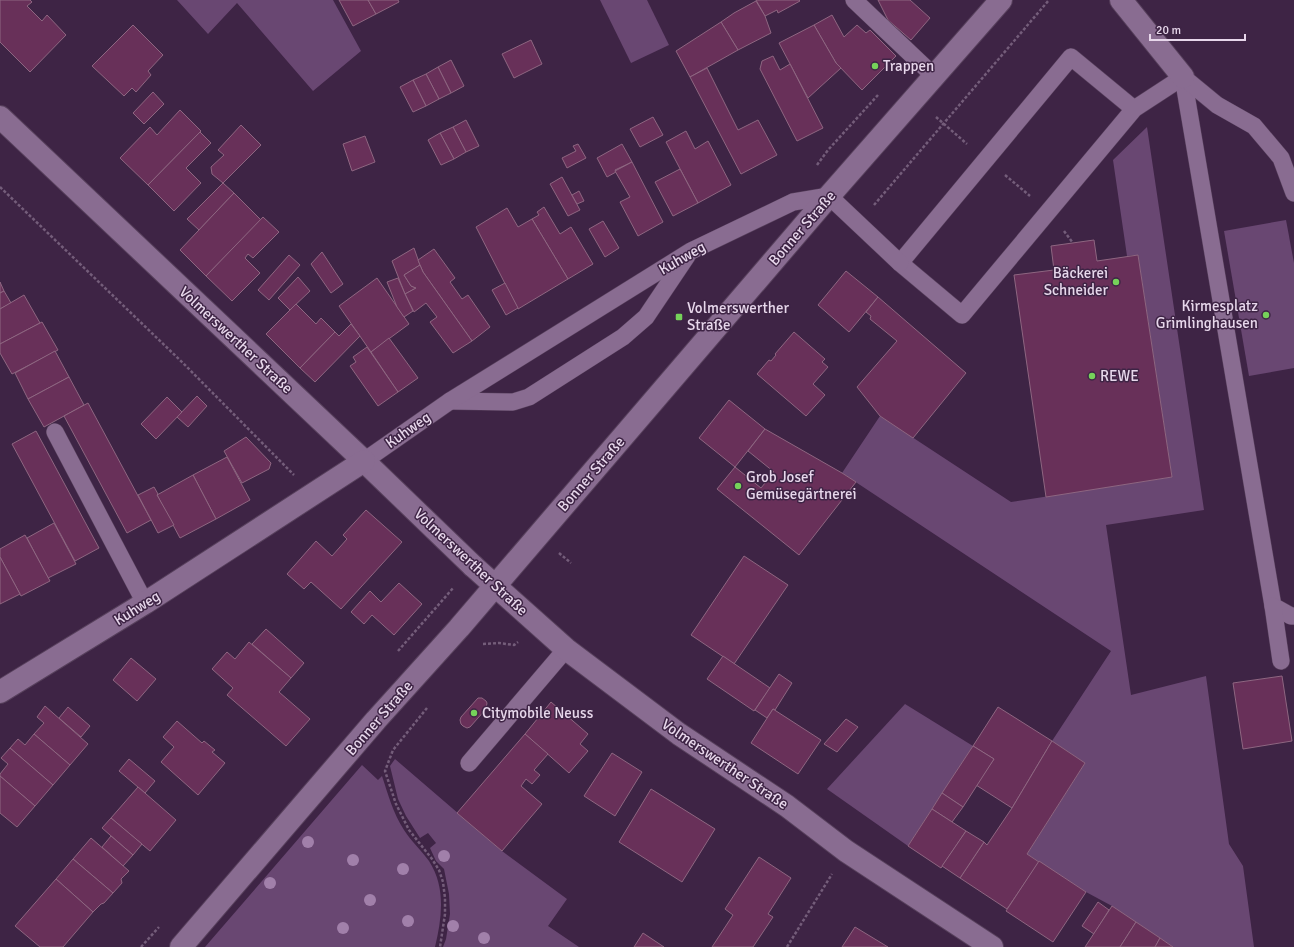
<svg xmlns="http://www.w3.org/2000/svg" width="1294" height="947" font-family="Signika,sans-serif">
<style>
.green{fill:#694772}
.building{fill:#683059;stroke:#8e6681}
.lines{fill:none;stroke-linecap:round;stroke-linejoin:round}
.lane-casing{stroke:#57405c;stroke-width:18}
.street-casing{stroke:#57405c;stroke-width:24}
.secondary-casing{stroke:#57405c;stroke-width:24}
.path{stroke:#745d7a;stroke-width:2.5;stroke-dasharray:3 2;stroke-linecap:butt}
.lane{stroke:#896c91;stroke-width:17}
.street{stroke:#896c91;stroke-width:22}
.secondary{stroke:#896c91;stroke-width:22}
.tree{fill:#a180aa}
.poi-dot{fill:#76d25a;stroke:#3e2445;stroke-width:1.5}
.labels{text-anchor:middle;stroke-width:3;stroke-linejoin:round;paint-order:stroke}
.poi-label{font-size:15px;fill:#e7d7eb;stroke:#3e2445;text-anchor:start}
.street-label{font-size:15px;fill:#e7d7eb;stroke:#3e2445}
</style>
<rect width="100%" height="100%" fill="#3e2445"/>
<g class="green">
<polygon points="177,0 333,0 361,51 313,91 237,3 208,34"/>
<polygon points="600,0 647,0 669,45 631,63"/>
<polygon points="1147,127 1204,510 1106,525 1131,695 1206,676 1229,844 1243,866 1254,947 1173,947 1112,906 1086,892 1027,854 1085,763 1052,741 1111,651 842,473 880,416 1011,502 1172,477 1138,255 1127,256 1113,160"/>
<polygon points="1286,220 1294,263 1294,368 1249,376 1224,231"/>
<polygon points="905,704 973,746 908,846 827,789"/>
<polygon points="395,759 502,851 567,899 548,926 579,947 443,947 446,939 450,914 449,894 444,869 436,861 430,848 436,843 428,833 420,838 406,816 398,799 390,766"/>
<path d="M 362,765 L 378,780 L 382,776 C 388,794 393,813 404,830 C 411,841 421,850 429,861 C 446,887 442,918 435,947 L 205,947 Z"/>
</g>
<g class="building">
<polygon points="0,0 30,0 32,2 27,6 42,21 47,15 66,35 30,72 0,42"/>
<polygon points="339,0 368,0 376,14 353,26"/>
<polygon points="368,0 398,0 399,2 376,14"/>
<polygon points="756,0 799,0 800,1 778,13 777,10 765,16"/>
<polygon points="878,0 910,0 930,18 911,40 888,20"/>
<polygon points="756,1 765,16 771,33 738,50 721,22 734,13"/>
<polygon points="832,15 844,37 857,25 866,33 870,30 896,56 862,90 836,63 814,25"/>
<polygon points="721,22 738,50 690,77 676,51"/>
<polygon points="133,25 163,55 148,71 151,75 136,92 132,88 124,96 92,66"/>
<polygon points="814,25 836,63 841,68 808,98 779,43"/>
<polygon points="531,40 542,64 514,78 502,54"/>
<polygon points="773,56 780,70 790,64 823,128 797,141 760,69 762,61"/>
<polygon points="451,60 464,86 451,93 438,67"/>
<polygon points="438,67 451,93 439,99 426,74"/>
<polygon points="707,68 738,130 758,120 777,155 741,174 690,77"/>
<polygon points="426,74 439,99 426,106 413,80"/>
<polygon points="413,80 426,106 413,112 400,87"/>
<polygon points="153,92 164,104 144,124 133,113"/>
<polygon points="180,110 201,131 148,185 120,158 150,127 157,135"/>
<polygon points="653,117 663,135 640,147 630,129"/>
<polygon points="466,120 479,146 466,152 453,127"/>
<polygon points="241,125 261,145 223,183 212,174 211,167 224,155 218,150"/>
<polygon points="453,127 466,152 454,159 440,133"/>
<polygon points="686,131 695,149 708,141 731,185 698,203 666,142"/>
<polygon points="200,132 211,143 186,168 201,183 174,211 148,185"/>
<polygon points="440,133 454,159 441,165 428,140"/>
<polygon points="365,136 375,162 352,171 343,144"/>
<polygon points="578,144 586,158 567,168 562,158 576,151 573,146"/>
<polygon points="622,144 632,162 615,170 616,172 607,177 597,158"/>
<polygon points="632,162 663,222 638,236 620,202 630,197 615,171"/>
<polygon points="680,169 698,203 673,216 655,182"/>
<polygon points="562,177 580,210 568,216 550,184"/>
<polygon points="223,183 234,193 199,230 187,219"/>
<polygon points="579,191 584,201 577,204 572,195"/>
<polygon points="234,193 261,220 206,276 180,250"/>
<polygon points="544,207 560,234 571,227 593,264 568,279 532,219 539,215 537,212"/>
<polygon points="507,208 518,227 532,219 568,279 518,309 476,227"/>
<polygon points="263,217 279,232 253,258 248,254 245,258 260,273 232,301 206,276"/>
<polygon points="603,221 619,248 605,257 589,229"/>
<polygon points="1094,240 1097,261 1138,255 1172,477 1046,497 1014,275 1054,270 1051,246"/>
<polygon points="414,248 420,265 404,275 411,286 416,288 405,294 392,261"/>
<polygon points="434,249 455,278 450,282 462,299 468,295 490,327 472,341 423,272 420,265 418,260"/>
<polygon points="322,252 343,284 331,293 311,264"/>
<polygon points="289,255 300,265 269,300 258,290"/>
<polygon points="420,265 423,272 472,341 453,353 430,322 437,317 426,303 414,312 405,294 416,288 411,286 404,275"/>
<polygon points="846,271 878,297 849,332 818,305"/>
<polygon points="298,277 310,291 290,310 278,298"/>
<polygon points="377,278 409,324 371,352 339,306"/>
<polygon points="398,278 405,294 413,311 404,317 397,307 387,282"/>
<polygon points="0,282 4,291 0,293"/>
<polygon points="505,283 518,308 506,315 492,290"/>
<polygon points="4,291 11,303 0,309 0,293"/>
<polygon points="24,295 40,323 0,344 0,309"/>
<polygon points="878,297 966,373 913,438 880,416 857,387 897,341 870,319 871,316 866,312"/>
<polygon points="296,304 316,324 321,318 335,332 300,368 266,334"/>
<polygon points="42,322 58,350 12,374 0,353 0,344"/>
<polygon points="351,324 360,336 315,382 300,368 335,332 339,336"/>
<polygon points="794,332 825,359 822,362 828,367 813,384 825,395 806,416 757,374 769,360 771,361 776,355 775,354"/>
<polygon points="389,338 418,378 398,392 371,352"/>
<polygon points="367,347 398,392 378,406 350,366 356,362 353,357"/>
<polygon points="55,351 69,377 28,399 15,373"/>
<polygon points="69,377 84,405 44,427 28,399"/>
<polygon points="197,396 207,406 188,427 177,417"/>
<polygon points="167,397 182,412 156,439 141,424"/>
<polygon points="729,400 765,429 735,467 699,438"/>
<polygon points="88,403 151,520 127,533 64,416"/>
<polygon points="765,429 842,473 856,482 799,555 717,489 735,467 761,488 774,472 748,451"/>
<polygon points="36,431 99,548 75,561 12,444"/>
<polygon points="246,437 271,463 269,469 242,483 224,451"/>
<polygon points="227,457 250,500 216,519 193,475"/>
<polygon points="193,475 216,519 180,538 157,495"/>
<polygon points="154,487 158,494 157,495 174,525 158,533 138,495"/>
<polygon points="366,510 402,542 341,609 311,582 304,589 287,574 316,541 332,556 347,539 343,535"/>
<polygon points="54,523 76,564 48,578 27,538"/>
<polygon points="25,535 50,581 21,596 0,557 0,549"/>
<polygon points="744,556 788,585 734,664 691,635"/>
<polygon points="0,557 20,594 0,604"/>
<polygon points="399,583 422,604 394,635 372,615 364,624 351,612 370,591 381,602"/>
<polygon points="266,629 304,663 291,678 252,644"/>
<polygon points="249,642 291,678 279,692 310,719 286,746 227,695 233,688 212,669 227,652 235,659"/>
<polygon points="723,656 770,688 754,711 707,679"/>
<polygon points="131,658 156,679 137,701 113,680"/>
<polygon points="779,674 792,683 775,710 773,709 767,718 755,710"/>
<polygon points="1282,676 1292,741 1243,749 1233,683"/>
<polygon points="478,698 482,698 486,701 487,703 486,709 470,727 467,728 463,726 461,724 460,720 461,717"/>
<polygon points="551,702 588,734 580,744 588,751 569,773 525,734"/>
<polygon points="45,706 88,744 70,765 34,734 44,723 37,717"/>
<polygon points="68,707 90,726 81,737 59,718"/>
<polygon points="998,707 1052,741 1012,808 976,785 994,759 973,746"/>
<polygon points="773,709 821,740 798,774 751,743"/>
<polygon points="846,719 858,727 837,752 824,744"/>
<polygon points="177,721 202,743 204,741 215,750 212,752 225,763 198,795 161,762 174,747 163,737"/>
<polygon points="34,734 70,765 53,785 10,748 18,739 25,745"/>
<polygon points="525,734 548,754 534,770 540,775 532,784 526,779 521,786 542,804 502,851 457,813"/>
<polygon points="1052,741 1085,763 1027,854 1039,862 1007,909 960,878 984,842 987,845 1012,808"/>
<polygon points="973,746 994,759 963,807 942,793"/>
<polygon points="10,748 53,785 35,806 0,776 0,774 8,764 1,758"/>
<polygon points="612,753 642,772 615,816 584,796"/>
<polygon points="129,759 155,781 145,793 119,771"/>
<polygon points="0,776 35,806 17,827 0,813"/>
<polygon points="138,787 176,820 150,851 111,818"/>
<polygon points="651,789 715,829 682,882 619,842"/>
<polygon points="942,793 963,807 952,822 932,809"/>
<polygon points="932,809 966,831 941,868 908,846"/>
<polygon points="111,818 142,844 133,855 102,828"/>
<polygon points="966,831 984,842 960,878 942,866"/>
<polygon points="111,836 133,855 123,866 102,847"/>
<polygon points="91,838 129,871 121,879 122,883 113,893 73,859"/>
<polygon points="759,857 791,878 768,914 773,917 753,947 712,947 733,915 725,909"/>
<polygon points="73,859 113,893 104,903 101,904 93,912 56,879"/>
<polygon points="1039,861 1086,892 1053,942 1006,911"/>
<polygon points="56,879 93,912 63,947 40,947 15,926"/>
<polygon points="1098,902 1109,910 1094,934 1082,926"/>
<polygon points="1112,906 1136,922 1120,947 1085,947"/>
<polygon points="1136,922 1160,938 1155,947 1120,947"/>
<polygon points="855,927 888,947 842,947"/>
<polygon points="643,933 664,947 634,947"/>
<polygon points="1160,938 1173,947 1155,947"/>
</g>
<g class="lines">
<g class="lane-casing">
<g id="lane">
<polyline points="854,0 934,76"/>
<polyline points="1183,77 1273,606 1291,616 1294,616"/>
<polyline points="1183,77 1217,105 1254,126 1281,158 1294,193"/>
<polyline points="1134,109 1071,57 900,263 962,315 1134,109 1183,77"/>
<polyline points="450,401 513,402 529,397 623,337 646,317 687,256"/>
<polyline points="55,432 145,603"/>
<polyline points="364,461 450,401 691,251 793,202 829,196 900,263"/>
<polyline points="1273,606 1281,661"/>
<polyline points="469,763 566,649"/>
</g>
</g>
<g class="street-casing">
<g id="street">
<polyline points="1121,0 1183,77"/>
<polyline points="0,117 364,461 473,566"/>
<polyline points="0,692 145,603 364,461"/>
</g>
</g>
<g class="secondary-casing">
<g id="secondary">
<polyline points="473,566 566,649 679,734 787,806 846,851 992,947"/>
<polyline points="181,947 376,720 459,628 829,196 1001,0"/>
</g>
</g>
<g class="path">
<polyline points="936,117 967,144"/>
<polyline points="817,165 828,150 878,95"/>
<polyline points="1005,175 1030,196"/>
<polyline points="0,187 183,363 294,475"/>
<polyline points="874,205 1049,0"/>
<polyline points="1064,231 1073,243"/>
<polyline points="559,553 571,563"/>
<polyline points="483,644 499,643 514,645 518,642"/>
<polyline points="398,651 454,587"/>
<polyline points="427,708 393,750 385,771 396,804 409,830 432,859 439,870 443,882 445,898 445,914 440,947"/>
<polyline points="141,947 159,927"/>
<polyline points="787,947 832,874"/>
</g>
<use href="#lane" class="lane"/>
<use href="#street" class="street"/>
<use href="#secondary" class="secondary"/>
</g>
<g class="tree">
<circle cx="308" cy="842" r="6"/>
<circle cx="444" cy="856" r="6"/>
<circle cx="353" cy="860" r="6"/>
<circle cx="403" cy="869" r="6"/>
<circle cx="270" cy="883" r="6"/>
<circle cx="370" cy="900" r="6"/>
<circle cx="408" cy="921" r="6"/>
<circle cx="453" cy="926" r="6"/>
<circle cx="343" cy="928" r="6"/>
<circle cx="484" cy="938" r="6"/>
</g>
<g class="poi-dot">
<circle cx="875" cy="66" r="4"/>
<circle cx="1116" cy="282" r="4"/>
<circle cx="1266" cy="315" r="4"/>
<rect x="675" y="313" width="8" height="8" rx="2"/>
<circle cx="1092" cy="376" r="4"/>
<circle cx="738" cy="486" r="4"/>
<circle cx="474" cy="713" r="4"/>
</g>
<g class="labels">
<g class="poi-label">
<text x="883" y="71">Trappen</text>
<text x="1108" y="278" text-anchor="end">Bäckerei<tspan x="1108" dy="17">Schneider</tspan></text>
<text x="1258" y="311" text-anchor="end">Kirmesplatz<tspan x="1258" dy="17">Grimlinghausen</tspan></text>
<text x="687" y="313">Volmerswerther<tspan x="687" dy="17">Straße</tspan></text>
<text x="1100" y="381">REWE</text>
<text x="746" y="482">Grob Josef<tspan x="746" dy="17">Gemüsegärtnerei</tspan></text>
<text x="482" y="718">Citymobile Neuss</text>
</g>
<g class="street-label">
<text transform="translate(802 228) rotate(-49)" y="5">Bonner Straße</text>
<text transform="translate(682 258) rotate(-30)" y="5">Kuhweg</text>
<text transform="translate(236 340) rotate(43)" y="5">Volmerswerther Straße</text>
<text transform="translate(408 430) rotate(-35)" y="5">Kuhweg</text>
<text transform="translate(591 474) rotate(-49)" y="5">Bonner Straße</text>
<text transform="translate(471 562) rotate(43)" y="5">Volmerswerther Straße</text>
<text transform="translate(137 608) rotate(-32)" y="5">Kuhweg</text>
<text transform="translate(379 718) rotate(-49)" y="5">Bonner Straße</text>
<text transform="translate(725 764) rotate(34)" y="5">Volmerswerther Straße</text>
</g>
</g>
<path d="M1150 34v6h95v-6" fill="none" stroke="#e7d7eb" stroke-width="2"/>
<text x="1156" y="34" font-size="12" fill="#e7d7eb" stroke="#3e2445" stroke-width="3" paint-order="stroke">20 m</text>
</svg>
